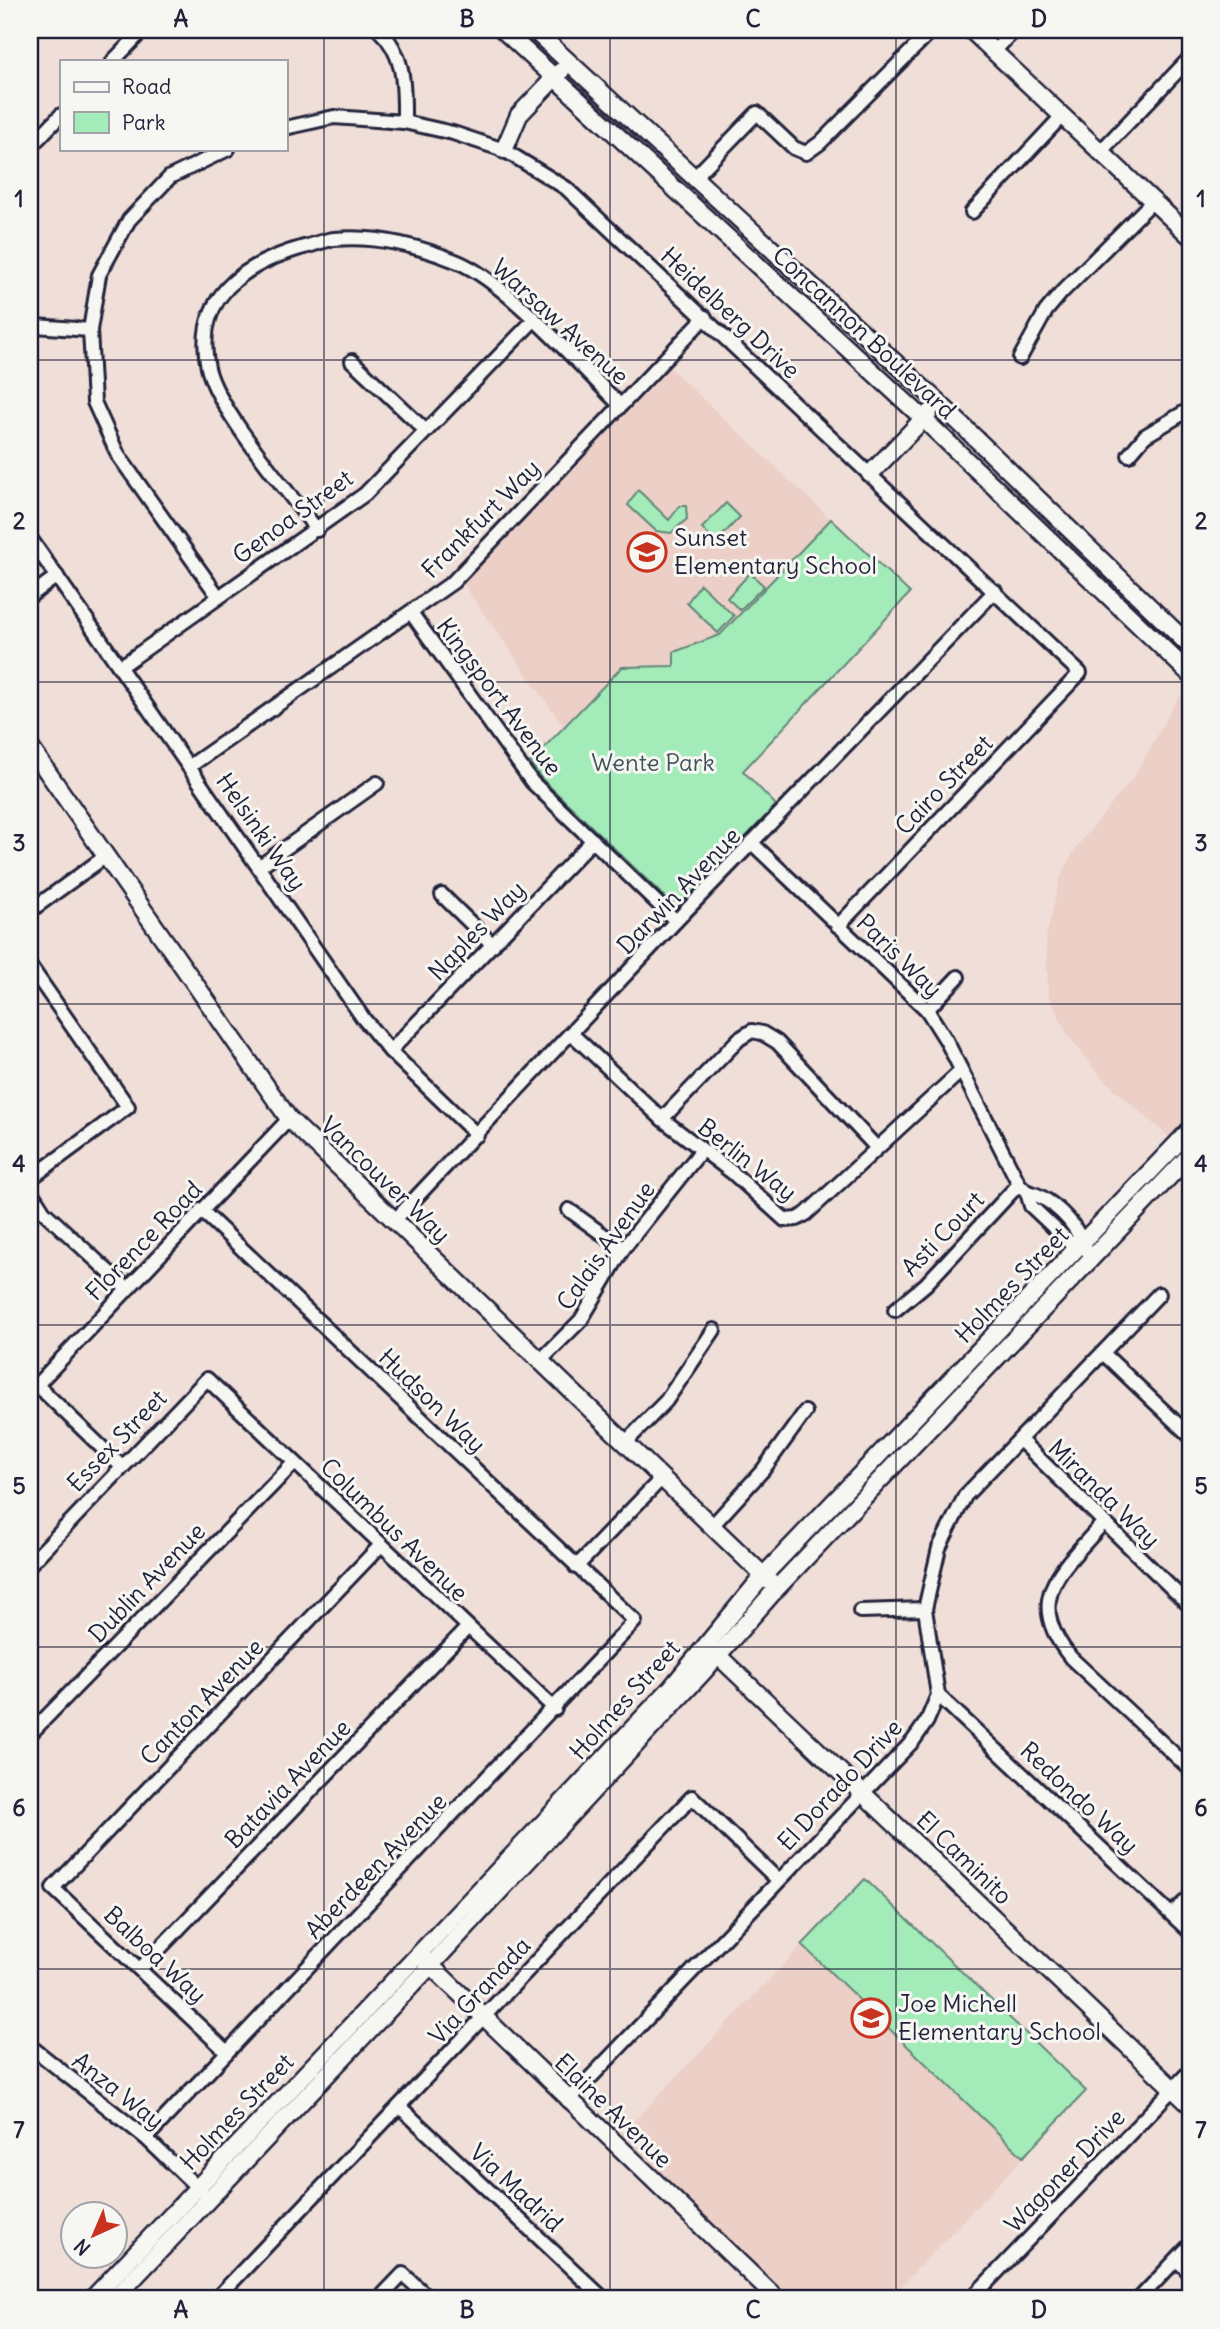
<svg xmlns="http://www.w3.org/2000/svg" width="1220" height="2329" font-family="Delius,sans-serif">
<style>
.built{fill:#eccfc6}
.green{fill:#a3ebb9;stroke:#62867a;stroke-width:2}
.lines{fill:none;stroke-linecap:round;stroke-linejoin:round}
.street-casing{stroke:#22223b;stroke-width:18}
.secondary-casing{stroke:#22223b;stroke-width:21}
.street{stroke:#f6f6f2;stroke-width:12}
.secondary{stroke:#f6f6f2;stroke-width:16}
.grid{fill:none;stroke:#22223b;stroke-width:2;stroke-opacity:0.55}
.labels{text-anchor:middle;stroke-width:6;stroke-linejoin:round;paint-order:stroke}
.street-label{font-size:24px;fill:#22223b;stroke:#f6f6f2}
.poi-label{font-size:24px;fill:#22223b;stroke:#f6f6f2;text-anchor:start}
.park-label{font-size:24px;fill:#42545a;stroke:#f6f6f2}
.neatline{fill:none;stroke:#22223b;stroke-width:2.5}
.grid-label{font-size:23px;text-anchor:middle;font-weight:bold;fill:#22223b}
</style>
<rect width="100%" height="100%" fill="#f0dfd8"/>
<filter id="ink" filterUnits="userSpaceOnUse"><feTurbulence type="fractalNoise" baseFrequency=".0143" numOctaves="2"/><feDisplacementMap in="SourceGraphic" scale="14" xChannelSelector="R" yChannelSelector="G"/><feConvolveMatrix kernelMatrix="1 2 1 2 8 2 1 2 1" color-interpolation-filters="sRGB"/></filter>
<g filter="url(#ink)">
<g class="built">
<polygon points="670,368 831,519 720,635 674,652 675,666 621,667 564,727 463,584"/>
<polygon points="1190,686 1190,1123 1173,1141 1102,1078 1068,1036 1048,994 1046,938 1060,878 1075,849 1134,777 1176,701"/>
<polygon points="865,1879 1086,2091 889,2299 791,2299 620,2136"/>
</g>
<g class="green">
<polygon points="638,490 669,520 680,506 686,506 687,519 671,533 656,531 628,505"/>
<polygon points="726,503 740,517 716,542 702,528"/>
<polygon points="831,519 910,593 743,771 776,805 685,901 670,902 541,778 530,762 622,667 674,666 674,652 720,635"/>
<polygon points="750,573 764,586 740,610 727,598"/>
<polygon points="700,584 734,616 718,633 687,603"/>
<polygon points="865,1879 1086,2091 1023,2157 802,1945"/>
</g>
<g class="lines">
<g class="street-casing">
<g id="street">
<path d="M 379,30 C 406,55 404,88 404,122"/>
<polyline points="994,51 1015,30"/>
<polyline points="113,61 143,30"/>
<polyline points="30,125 41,136"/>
<polyline points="285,128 334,117 404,122 453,133 504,150 566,188 1080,673 838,926"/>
<polyline points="30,147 61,115"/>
<polyline points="1100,152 1190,58"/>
<polyline points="694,178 757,113 794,148 806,153 820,143 932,30"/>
<polyline points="972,212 1062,116"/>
<polyline points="35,326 90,330"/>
<polyline points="1020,358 1046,311 1062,292 1153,201"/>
<polyline points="352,361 425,430"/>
<polyline points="1129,455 1145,436 1190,409"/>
<path d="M 317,530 C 288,491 218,411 208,368 C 193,298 243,264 304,247 C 313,245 324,240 334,239 C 376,235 419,246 458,262 C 506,282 580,366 620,405"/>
<polyline points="30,538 363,1018 390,1051 477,1135"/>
<polyline points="30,596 57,576"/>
<polyline points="218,596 118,455 94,402 90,330 99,275 129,220 170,177 228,149"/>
<polyline points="412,614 532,782 676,921"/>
<polyline points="120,667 365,494 533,321"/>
<polyline points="190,766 453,582 705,317"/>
<polyline points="753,844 927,1010 946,1040 1019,1184 1027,1192 1031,1206 1069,1242 1082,1245 1092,1256"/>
<polyline points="260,866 377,783"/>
<polyline points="442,895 493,945"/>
<polyline points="30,911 106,856"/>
<polyline points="30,966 128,1107 30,1179"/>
<polyline points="927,1010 958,977"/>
<polyline points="572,1034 662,1119 733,1173 785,1220 797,1219 806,1214 961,1071"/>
<polyline points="390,1051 593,840"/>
<polyline points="662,1119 739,1039 752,1031 762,1033 777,1042 876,1147"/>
<polyline points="30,1190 44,1212 126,1288"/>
<path d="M 1027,1192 C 1049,1196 1078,1224 1082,1245"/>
<polyline points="569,1210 623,1249"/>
<polyline points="394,1221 676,921 995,591"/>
<polyline points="895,1310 926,1284 1019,1184"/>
<polyline points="1103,1353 1190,1436"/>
<polyline points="540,1361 581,1320 623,1249 701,1151"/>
<polyline points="37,1385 121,1466"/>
<polyline points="30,1392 289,1119"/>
<polyline points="1020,1440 1190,1606"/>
<polyline points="625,1443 666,1401 714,1330"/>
<path d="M 1103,1523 C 1062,1570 1022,1598 1071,1658 L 1190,1769"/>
<polyline points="712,1526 763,1470 805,1412"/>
<polyline points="30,1564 207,1379 555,1709"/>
<polyline points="576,1567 661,1479"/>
<polyline points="860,1611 925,1609"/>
<polyline points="938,1695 1190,1932"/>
<polyline points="30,1734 294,1463"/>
<polyline points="1172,1914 1190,1897"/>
<polyline points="140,1969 467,1628"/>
<polyline points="30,2046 146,2138 202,2192"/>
<polyline points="227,2052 53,1888 381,1545"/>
<polyline points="568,2101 913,1741 927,1721 938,1695 925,1609 939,1548 965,1496 1159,1294"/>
<polyline points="400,2107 604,2299"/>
<polyline points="146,2138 635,1621 201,1210"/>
<polyline points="1177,2260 1190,2273"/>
<polyline points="216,2299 692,1797 778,1880"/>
<polyline points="379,2299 403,2274 430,2299"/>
<polyline points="971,2299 1190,2071"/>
<polyline points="1139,2299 1190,2245"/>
</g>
</g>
<g class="secondary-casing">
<g id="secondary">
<polyline points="503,30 913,409 1190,674"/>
<polyline points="534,30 939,403 1190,646"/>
<polyline points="971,30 1190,236"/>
<polyline points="504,150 519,115 561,71"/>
<polyline points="870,474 929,413"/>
<polyline points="30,747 289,1119 770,1582"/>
<polyline points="710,1648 1190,2105"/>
<polyline points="424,1959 777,2299"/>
<polyline points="92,2299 671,1688 763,1576 1190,1130"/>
<polyline points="114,2299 431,1965 704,1671 777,1588 1190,1155"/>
</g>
</g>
<use href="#street" class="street"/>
<use href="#secondary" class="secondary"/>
</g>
</g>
<path class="grid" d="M 324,30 L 324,2299M 610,30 L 610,2299M 896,30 L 896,2299M 30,360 L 1190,360M 30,682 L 1190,682M 30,1004 L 1190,1004M 30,1325 L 1190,1325M 30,1647 L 1190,1647M 30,1969 L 1190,1969"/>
<defs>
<g id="school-ring" transform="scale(2.0125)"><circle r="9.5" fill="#f6f6f2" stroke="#c8321e" stroke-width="1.5"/><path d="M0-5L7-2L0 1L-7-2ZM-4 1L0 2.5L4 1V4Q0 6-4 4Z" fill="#c8321e"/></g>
</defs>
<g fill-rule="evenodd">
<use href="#school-ring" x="647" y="552"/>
<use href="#school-ring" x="871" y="2018"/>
</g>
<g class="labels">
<g class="street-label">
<text transform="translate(730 313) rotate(43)" y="8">Heidelberg Drive</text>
<text transform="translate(560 322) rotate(42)" y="8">Warsaw Avenue</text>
<text transform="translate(864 333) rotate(43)" y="8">Concannon Boulevard</text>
<text transform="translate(293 517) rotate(-36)" y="8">Genoa Street</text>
<text transform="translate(481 519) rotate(-45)" y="8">Frankfurt Way</text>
<text transform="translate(499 697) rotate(53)" y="8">Kingsport Avenue</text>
<text transform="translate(944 785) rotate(-46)" y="8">Cairo Street</text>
<text transform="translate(261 832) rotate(55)" y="8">Helsinki Way</text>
<text transform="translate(679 891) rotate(-46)" y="8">Darwin Avenue</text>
<text transform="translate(477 931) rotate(-46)" y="8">Naples Way</text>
<text transform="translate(899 956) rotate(44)" y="8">Paris Way</text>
<text transform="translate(747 1160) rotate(38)" y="8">Berlin Way</text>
<text transform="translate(385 1180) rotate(44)" y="8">Vancouver Way</text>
<text transform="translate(943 1234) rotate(-46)" y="8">Asti Court</text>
<text transform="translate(144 1241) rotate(-46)" y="8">Florence Road</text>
<text transform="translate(606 1246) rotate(-55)" y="8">Calais Avenue</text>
<text transform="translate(1012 1285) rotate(-46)" y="8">Holmes Street</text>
<text transform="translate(432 1401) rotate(44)" y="8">Hudson Way</text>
<text transform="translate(117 1441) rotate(-46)" y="8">Essex Street</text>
<text transform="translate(1104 1494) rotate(44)" y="8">Miranda Way</text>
<text transform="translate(394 1530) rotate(44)" y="8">Columbus Avenue</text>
<text transform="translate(147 1583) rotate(-46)" y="8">Dublin Avenue</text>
<text transform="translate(625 1700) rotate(-48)" y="8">Holmes Street</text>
<text transform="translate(202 1702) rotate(-46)" y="8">Canton Avenue</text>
<text transform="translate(288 1784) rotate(-46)" y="8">Batavia Avenue</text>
<text transform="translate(840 1785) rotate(-47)" y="8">El Dorado Drive</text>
<text transform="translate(1079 1798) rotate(43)" y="8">Redondo Way</text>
<text transform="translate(964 1858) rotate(44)" y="8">El Caminito</text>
<text transform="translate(376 1866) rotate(-46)" y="8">Aberdeen Avenue</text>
<text transform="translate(155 1955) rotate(43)" y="8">Balboa Way</text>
<text transform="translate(480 1991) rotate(-47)" y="8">Via Granada</text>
<text transform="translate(118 2091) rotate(38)" y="8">Anza Way</text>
<text transform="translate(613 2111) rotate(44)" y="8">Elaine Avenue</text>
<text transform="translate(237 2112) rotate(-46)" y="8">Holmes Street</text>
<text transform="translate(1065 2171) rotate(-46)" y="8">Wagoner Drive</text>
<text transform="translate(516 2188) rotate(43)" y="8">Via Madrid</text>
</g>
<g class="poi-label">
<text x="674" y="546">Sunset<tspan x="674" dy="28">Elementary School</tspan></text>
<text x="898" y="2012">Joe Michell<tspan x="898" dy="28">Elementary School</tspan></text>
</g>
<g class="park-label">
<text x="653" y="771">Wente Park</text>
</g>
</g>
<rect width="1220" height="2329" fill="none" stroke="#f6f6f2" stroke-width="77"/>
<rect x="60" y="60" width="228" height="91" fill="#f6f6f2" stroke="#a1a1a9" stroke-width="2"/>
<rect x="74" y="82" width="35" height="10" fill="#f6f6f2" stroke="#a1a1a9" stroke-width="2"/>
<text x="122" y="94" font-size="21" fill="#22223b">Road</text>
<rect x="74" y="112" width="35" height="21" fill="#a3ebb9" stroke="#a1a1a9" stroke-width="2"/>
<text x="122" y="130" font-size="21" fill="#22223b">Park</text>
<g transform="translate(94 2235) rotate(224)"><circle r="33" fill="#f6f6f2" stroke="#a1a1a9" stroke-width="2"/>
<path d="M0-5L12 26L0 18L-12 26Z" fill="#c8321e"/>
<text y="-10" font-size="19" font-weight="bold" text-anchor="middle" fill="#22223b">N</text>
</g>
<rect x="38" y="38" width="1144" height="2252" class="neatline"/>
<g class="grid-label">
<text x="181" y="27">A</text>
<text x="467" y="27">B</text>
<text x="753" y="27">C</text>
<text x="1039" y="27">D</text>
<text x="19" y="207">1</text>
<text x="1201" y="207">1</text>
<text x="19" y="529">2</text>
<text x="1201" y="529">2</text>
<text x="19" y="851">3</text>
<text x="1201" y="851">3</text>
<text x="19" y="1172">4</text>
<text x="1201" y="1172">4</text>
<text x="19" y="1494">5</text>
<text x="1201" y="1494">5</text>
<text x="19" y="1816">6</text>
<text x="1201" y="1816">6</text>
<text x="19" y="2138">7</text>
<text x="1201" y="2138">7</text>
<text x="181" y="2318">A</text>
<text x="467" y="2318">B</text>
<text x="753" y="2318">C</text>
<text x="1039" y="2318">D</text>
</g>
</svg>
